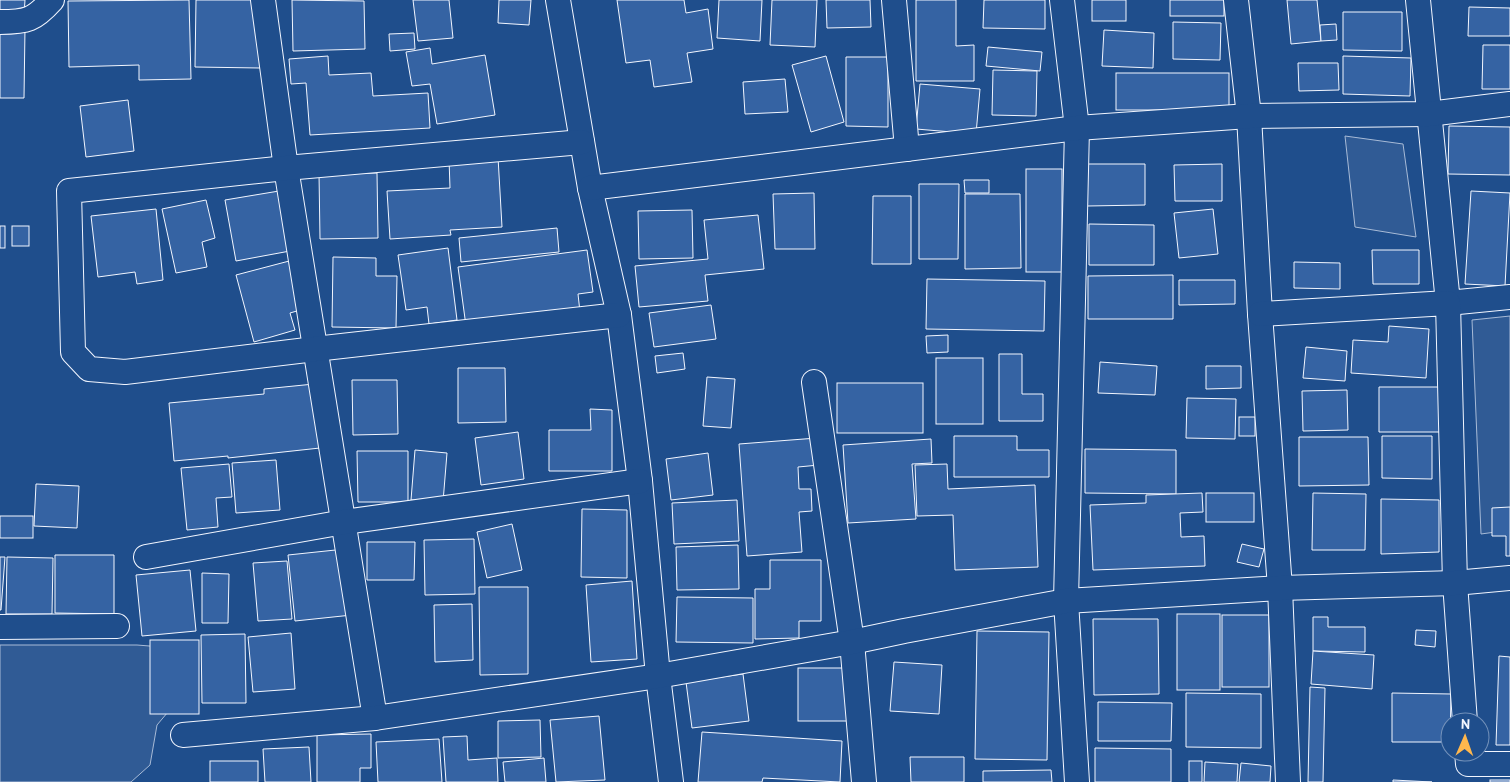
<svg xmlns="http://www.w3.org/2000/svg" width="1510" height="782" font-family="'PT Sans',sans-serif">
<style>
.built{fill:#305b95;stroke:#a8bbd7}
.building{fill:#3563a3;stroke:#f2f6ff}
.lines{fill:none;stroke-linecap:round;stroke-linejoin:round}
.street-casing{stroke:#f2f6ff;stroke-width:26}
.street{stroke:#1f4e8c;stroke-width:24}
</style>
<rect width="100%" height="100%" fill="#1f4e8c"/>
<g class="built">
<polygon points="1345,136 1403,144 1416,237 1355,227"/>
<polygon points="1510,316 1510,530 1481,534 1472,320"/>
<polygon points="0,645 137,645 187,649 189,687 157,725 150,765 131,782 0,782"/>
</g>
<g class="building">
<polygon points="0,0 25,0 24,15 0,14"/>
<polygon points="189,0 191,79 139,80 139,65 69,67 68,1"/>
<polygon points="196,0 260,0 260,68 195,67"/>
<polygon points="292,0 364,1 365,49 293,51"/>
<polygon points="413,0 449,0 453,38 418,41"/>
<polygon points="499,0 531,0 529,25 498,23"/>
<polygon points="617,0 684,0 686,13 708,9 713,49 687,53 692,82 654,87 650,60 626,63"/>
<polygon points="719,0 762,0 760,41 717,38"/>
<polygon points="772,0 817,0 815,47 770,45"/>
<polygon points="826,0 870,0 871,27 827,28"/>
<polygon points="916,0 956,0 956,46 974,45 974,81 916,81"/>
<polygon points="984,0 1045,0 1045,29 983,28"/>
<rect x="1092" y="0" width="34" height="21"/>
<rect x="1170" y="0" width="54" height="16"/>
<polygon points="1287,0 1317,0 1321,41 1291,44"/>
<polygon points="1469,7 1510,8 1510,36 1468,36"/>
<polygon points="1343,12 1402,12 1402,51 1343,50"/>
<polygon points="1173,22 1221,23 1220,60 1173,59"/>
<polygon points="1336,24 1337,40 1321,41 1320,25"/>
<polygon points="0,28 25,28 24,98 0,98"/>
<polygon points="1104,30 1154,33 1153,68 1102,66"/>
<polygon points="414,33 415,49 390,51 389,34"/>
<polygon points="1483,45 1510,45 1510,89 1482,89"/>
<polygon points="988,47 1042,52 1040,71 986,66"/>
<polygon points="430,48 432,64 485,55 495,115 437,124 430,84 412,86 406,52"/>
<polygon points="328,56 329,75 371,73 373,96 428,93 430,128 310,135 306,83 291,84 289,59"/>
<polygon points="826,56 844,122 811,132 792,65"/>
<polygon points="1343,56 1411,58 1410,96 1343,94"/>
<polygon points="846,57 888,57 888,127 846,126"/>
<polygon points="1298,63 1338,63 1339,90 1299,91"/>
<polygon points="993,70 1037,71 1036,116 992,115"/>
<rect x="1116" y="73" width="113" height="37"/>
<polygon points="785,79 788,112 745,114 743,82"/>
<polygon points="920,84 980,89 976,134 916,129"/>
<polygon points="128,100 134,151 86,157 80,106"/>
<polygon points="1449,126 1510,127 1510,175 1448,174"/>
<polygon points="498,157 502,227 450,230 451,235 390,239 387,191 450,188 449,159"/>
<polygon points="1086,164 1145,164 1145,205 1087,206"/>
<polygon points="1222,164 1222,201 1175,201 1174,165"/>
<rect x="1026" y="169" width="36" height="103"/>
<polygon points="377,173 378,238 320,239 319,174"/>
<polygon points="964,180 989,180 989,193 965,193"/>
<polygon points="919,184 959,184 958,259 919,259"/>
<polygon points="279,191 290,251 236,261 225,200"/>
<polygon points="1471,191 1510,193 1505,286 1465,284"/>
<polygon points="814,193 815,249 775,249 773,194"/>
<polygon points="965,194 1020,194 1021,268 965,269"/>
<polygon points="873,196 911,196 911,264 872,264"/>
<polygon points="206,200 215,238 202,242 207,267 176,273 162,209"/>
<polygon points="156,209 163,280 137,284 135,272 98,277 91,216"/>
<polygon points="1213,209 1218,254 1179,258 1174,213"/>
<polygon points="692,210 693,258 639,259 638,211"/>
<polygon points="758,215 764,269 705,275 708,301 639,307 635,266 708,259 704,220"/>
<polygon points="1089,224 1154,225 1154,265 1089,265"/>
<rect x="0" y="226" width="5" height="22"/>
<rect x="12" y="226" width="17" height="20"/>
<polygon points="557,228 559,252 461,262 459,238"/>
<polygon points="448,248 457,320 429,324 427,307 406,310 398,255"/>
<polygon points="587,250 593,292 578,294 580,312 466,326 458,267"/>
<polygon points="1372,250 1419,250 1419,284 1373,284"/>
<polygon points="333,257 376,258 376,276 397,276 396,328 332,327"/>
<polygon points="293,260 307,308 290,313 295,330 254,342 236,275"/>
<polygon points="1294,262 1340,263 1340,289 1294,288"/>
<polygon points="1173,275 1173,319 1088,319 1088,276"/>
<polygon points="927,279 1045,281 1044,331 926,329"/>
<polygon points="1179,280 1235,280 1235,304 1179,305"/>
<polygon points="711,305 716,339 654,347 649,313"/>
<polygon points="1389,326 1429,329 1426,378 1351,373 1353,340 1388,342"/>
<polygon points="948,335 948,352 927,353 926,336"/>
<polygon points="1306,347 1347,351 1345,381 1303,378"/>
<polygon points="683,353 685,369 657,373 655,356"/>
<polygon points="999,354 1022,354 1022,394 1043,394 1043,421 999,421"/>
<rect x="936" y="358" width="47" height="66"/>
<polygon points="1100,362 1157,366 1155,395 1098,393"/>
<polygon points="1206,366 1241,366 1241,388 1206,389"/>
<polygon points="458,368 505,368 506,422 458,423"/>
<polygon points="707,377 735,379 731,428 703,426"/>
<polygon points="352,380 397,380 398,434 353,435"/>
<rect x="837" y="383" width="86" height="50"/>
<polygon points="314,384 320,448 228,458 228,456 174,461 169,403 264,394 264,389"/>
<polygon points="1379,387 1441,387 1440,432 1379,432"/>
<polygon points="1347,390 1348,430 1303,431 1302,391"/>
<polygon points="1187,398 1236,399 1235,439 1186,438"/>
<polygon points="590,409 612,410 612,471 549,471 549,430 591,430"/>
<rect x="1239" y="417" width="16" height="19"/>
<polygon points="518,432 524,479 481,485 475,438"/>
<polygon points="954,436 1017,436 1017,450 1049,450 1049,477 954,477"/>
<polygon points="1382,436 1432,436 1432,479 1382,478"/>
<polygon points="1299,437 1368,437 1369,485 1299,486"/>
<polygon points="817,438 819,465 798,467 799,489 811,489 812,511 799,512 802,552 747,556 739,444"/>
<polygon points="931,439 932,463 912,464 916,519 848,523 843,445"/>
<polygon points="1085,449 1176,450 1176,494 1085,493"/>
<polygon points="415,450 447,453 443,502 411,500"/>
<polygon points="357,451 408,451 408,502 358,502"/>
<polygon points="708,453 713,495 671,500 666,459"/>
<polygon points="276,460 280,510 236,513 232,463"/>
<polygon points="229,464 232,497 216,498 218,527 187,530 181,468"/>
<polygon points="947,464 948,489 1035,485 1038,567 955,570 953,515 917,516 915,465"/>
<polygon points="36,484 79,486 77,528 34,526"/>
<polygon points="1202,493 1203,512 1180,513 1181,537 1204,536 1205,566 1093,570 1090,505 1146,503 1146,495"/>
<rect x="1206" y="493" width="48" height="29"/>
<polygon points="1313,493 1366,494 1365,550 1312,550"/>
<polygon points="1381,499 1439,500 1439,552 1381,554"/>
<polygon points="737,500 739,541 674,544 672,503"/>
<polygon points="1510,507 1510,556 1506,556 1506,536 1492,536 1492,508"/>
<polygon points="582,509 627,510 627,578 581,577"/>
<rect x="0" y="516" width="33" height="22"/>
<polygon points="512,524 522,570 487,578 477,532"/>
<polygon points="474,539 475,594 425,595 424,540"/>
<polygon points="367,542 415,542 414,580 367,580"/>
<polygon points="1242,544 1264,549 1259,567 1237,562"/>
<polygon points="738,545 739,589 677,590 676,547"/>
<polygon points="345,549 352,615 295,621 288,555"/>
<polygon points="55,555 114,555 114,614 55,613"/>
<polygon points="0,557 5,557 1,610 0,610"/>
<polygon points="7,557 53,558 52,614 6,614"/>
<polygon points="770,560 821,560 821,621 799,621 799,638 755,639 755,589 770,589"/>
<polygon points="287,561 292,619 258,621 253,563"/>
<polygon points="190,570 196,631 142,636 136,575"/>
<polygon points="202,573 229,574 228,623 202,623"/>
<polygon points="632,581 637,659 591,662 586,585"/>
<polygon points="479,587 528,587 528,674 480,675"/>
<polygon points="677,597 753,598 753,643 676,642"/>
<polygon points="472,604 473,660 435,662 434,605"/>
<rect x="1177" y="614" width="43" height="76"/>
<rect x="1222" y="615" width="47" height="72"/>
<polygon points="1313,617 1328,617 1328,627 1365,627 1365,652 1313,651"/>
<polygon points="1093,619 1158,619 1159,694 1094,695"/>
<polygon points="1416,630 1436,631 1435,647 1415,645"/>
<polygon points="977,631 1049,632 1047,760 975,759"/>
<polygon points="291,633 295,689 253,692 248,637"/>
<polygon points="245,634 246,703 202,703 201,635"/>
<rect x="150" y="640" width="49" height="74"/>
<polygon points="1313,651 1374,655 1372,689 1311,684"/>
<polygon points="1499,656 1510,657 1510,745 1496,745"/>
<polygon points="894,662 942,665 939,714 890,711"/>
<rect x="798" y="668" width="49" height="53"/>
<polygon points="743,674 749,721 692,728 686,682"/>
<polygon points="1310,687 1325,688 1323,782 1308,782"/>
<polygon points="1186,693 1261,694 1261,748 1186,747"/>
<polygon points="1392,693 1451,694 1450,742 1392,742"/>
<polygon points="1098,702 1172,703 1171,741 1098,741"/>
<polygon points="599,716 605,780 556,782 550,720"/>
<polygon points="540,720 541,757 498,758 498,721"/>
<polygon points="702,732 842,741 840,782 763,778 762,782 698,782"/>
<polygon points="371,734 371,768 360,768 360,782 317,782 317,735"/>
<polygon points="467,736 468,760 497,758 498,782 446,782 443,737"/>
<polygon points="439,739 442,782 378,782 376,742"/>
<polygon points="309,747 311,782 265,782 263,749"/>
<polygon points="1095,748 1171,749 1171,782 1095,782"/>
<polygon points="910,757 964,757 964,782 911,782"/>
<polygon points="544,758 546,782 505,782 503,762"/>
<rect x="210" y="761" width="48" height="21"/>
<rect x="1189" y="761" width="13" height="21"/>
<polygon points="1205,762 1238,764 1237,782 1204,782"/>
<polygon points="1241,763 1271,766 1270,782 1239,782"/>
<polygon points="1051,770 1052,782 983,782 983,771"/>
<polygon points="1393,780 1432,782 1393,782"/>
<rect x="1490" y="780" width="20" height="2"/>
</g>
<g class="lines">
<g class="street-casing">
<g id="street">
<polyline points="263,0 286,168 375,718"/>
<polyline points="558,0 590,188 619,315 640,481 658,676 671,782"/>
<polyline points="894,0 907,149"/>
<polyline points="1062,0 1077,128 1066,601 1077,782"/>
<polyline points="1236,0 1249,116 1260,314 1280,588 1288,782"/>
<polyline points="1418,0 1448,303 1510,297"/>
<path d="M 0,22 C 27,22 34,20 52,0"/>
<polyline points="582,142 286,168 69,191 73,352 89,369 125,372 315,349 619,315"/>
<polyline points="590,188 1077,128 1249,116 1429,114 1510,104"/>
<polyline points="1260,314 1448,303 1455,583 1465,722"/>
<polyline points="814,382 852,642 864,782"/>
<polyline points="146,557 344,522 640,481"/>
<polyline points="0,627 117,626"/>
<polyline points="183,735 375,718 658,676 852,642 904,631 1066,601 1280,588 1455,583 1510,578"/>
<polyline points="1467,752 1468,764 1510,764"/>
</g>
</g>
<use href="#street" class="street"/>
</g>
<g transform="translate(1465 737) rotate(2)"><circle r="24" fill="#1f4e8c" stroke="#7391ba"/>
<path d="M0-4L9 19L0 12L-9 19Z" fill="#ffb74d"/>
<text y="-8" font-size="14" font-weight="bold" text-anchor="middle" fill="#f2f6ff">N</text>
</g>
</svg>
